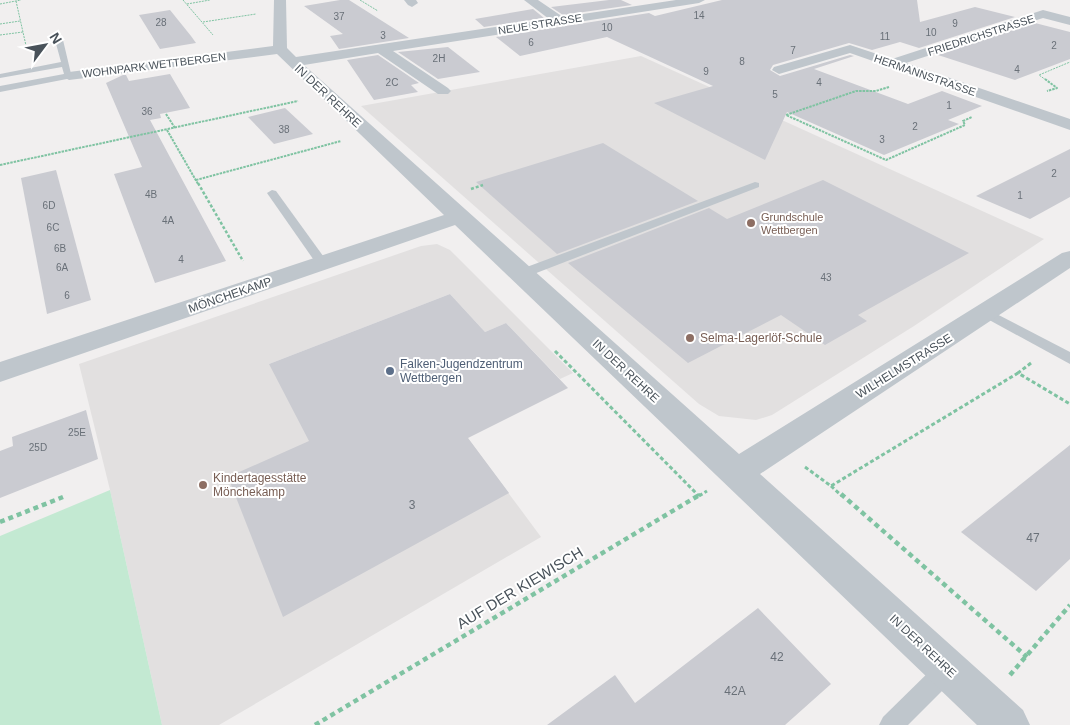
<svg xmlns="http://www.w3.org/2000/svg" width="1070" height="725" font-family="Arial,sans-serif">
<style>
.education{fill:#e2e0e0}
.green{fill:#c3e9d2}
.building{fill:#cacbd1}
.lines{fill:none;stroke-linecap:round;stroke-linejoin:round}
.path-far4{stroke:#7fc3a2;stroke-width:1;stroke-dasharray:2 1;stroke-linecap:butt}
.path-far3{stroke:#7fc3a2;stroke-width:2;stroke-dasharray:2.5 1;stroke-linecap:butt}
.path-far2{stroke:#7fc3a2;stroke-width:2.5;stroke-dasharray:3 2;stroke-linecap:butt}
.path-far1{stroke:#7fc3a2;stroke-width:3;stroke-dasharray:4 2.5;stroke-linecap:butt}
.path{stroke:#7fc3a2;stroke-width:4.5;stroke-dasharray:5 4;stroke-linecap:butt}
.service{fill:#bfc6cc;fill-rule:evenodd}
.minor{fill:#bfc6cc;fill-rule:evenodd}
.education-dot{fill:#8d6e63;stroke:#fff;stroke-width:2}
.service-dot{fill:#5c6f8a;stroke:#fff;stroke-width:2}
.labels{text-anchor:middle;stroke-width:4;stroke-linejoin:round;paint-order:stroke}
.number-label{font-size:10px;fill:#697078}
.far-street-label{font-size:11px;fill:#49525a;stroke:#fff}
.far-education-label{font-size:11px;fill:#785e54;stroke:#fff;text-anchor:start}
.street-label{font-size:12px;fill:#49525a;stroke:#fff}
.education-label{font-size:12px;fill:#785e54;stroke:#fff;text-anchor:start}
.service-label{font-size:12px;fill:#4e5e75;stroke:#fff;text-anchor:start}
.near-number-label{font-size:12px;fill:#697078}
.near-street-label{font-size:15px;fill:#49525a;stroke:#fff}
</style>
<rect width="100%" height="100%" fill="#f1efef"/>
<g class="education">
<polygon points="641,56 1044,239 914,326 772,415 756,420 719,416 699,404 361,106"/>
<polygon points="437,244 450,250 573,373 560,379 506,323 485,332 450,294 269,364 450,414 541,537 219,725 162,725 110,490 79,364 421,246"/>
</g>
<polygon class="green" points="110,490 162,725 0,725 0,536"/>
<g class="building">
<polygon points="340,0 349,0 409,38 339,49 330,36 343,34 304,6"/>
<polygon points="609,0 621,0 632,5 563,15 551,7"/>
<polygon points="722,0 917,0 920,22 975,7 1015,17 919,48 900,42 872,50 849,43 773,65 770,70 780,76 850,55 854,56 814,69 908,104 942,91 982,106 948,120 959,124 884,155 787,112 765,160 654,103 713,86 607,37 520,56 496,37 649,13 655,16"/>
<polygon points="533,9 544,18 484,27 475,19"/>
<polygon points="170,10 191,36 196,43 160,49 139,15"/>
<polygon points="1035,23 1070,32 1070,59 1015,80 938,55"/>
<polygon points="448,47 480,72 438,79 398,52"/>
<polygon points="378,55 419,83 411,85 418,92 374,100 347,60"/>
<polygon points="170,74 190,108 160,114 161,118 150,120 226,261 155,283 114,174 142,167 106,83 123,75 126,75 129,81"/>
<polygon points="285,108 313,134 274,144 248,117"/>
<polygon points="603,143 698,201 557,254 476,182"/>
<polygon points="1070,149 1070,197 1030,219 976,196"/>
<polygon points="56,170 91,300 47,314 21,178"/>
<polygon points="823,180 969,253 858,315 867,321 825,345 781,315 688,363 568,263 709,208 727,219"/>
<polygon points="450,294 485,332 506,323 568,388 468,438 509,493 283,617 228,477 309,441 269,364"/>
<polygon points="86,410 98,459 0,498 0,451 13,446 12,437"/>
<polygon points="1070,445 1070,559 1036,591 961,532"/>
<polygon points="758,608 831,684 785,725 547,725 615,675 635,703"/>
</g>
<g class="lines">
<g class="path-far4">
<polyline points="183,0 213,35"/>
<polyline points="360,0 378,11"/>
<polyline points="16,1 27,50"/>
<polyline points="0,4 21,0"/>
<polyline points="187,4 210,0"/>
<polyline points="203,22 256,14"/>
<polyline points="0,24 20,21"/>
<polyline points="0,35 23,32"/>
<polyline points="1046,80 1039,75 1070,62"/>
</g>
<g class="path-far3">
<polyline points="1045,79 1057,88 1047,91"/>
<polyline points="889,87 876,91 856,91 786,115 886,160 965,125 963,121 972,117"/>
<polyline points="166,114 175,128"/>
<polyline points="167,130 198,184"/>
<polyline points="0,165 298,101"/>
<polyline points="196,180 341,141"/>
</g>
<g class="path-far2">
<polyline points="198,183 243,261"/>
<polyline points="471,189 483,185"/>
</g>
<g class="path-far1">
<polyline points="555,351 699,496"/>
<polyline points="1031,363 1018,373 1070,404"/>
<polyline points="805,467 831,486 1018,373"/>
<polyline points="831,486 842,496"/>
<polyline points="699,496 707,491"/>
</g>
<g class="path">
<polyline points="698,494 699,496"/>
<polyline points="841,494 1027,657"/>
<polyline points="0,522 63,497"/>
<polyline points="1010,675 1070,605"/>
<polyline points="315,725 701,494"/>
</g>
<g class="service">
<polygon points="59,38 63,40 72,78 0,92 0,86 64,74 62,67 0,78 0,74 61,62 55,40"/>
<polygon points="755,182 759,183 759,187 526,277 516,277 515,274 516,271"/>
<polygon points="272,190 276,191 326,260 328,263 326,266 318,266 267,193"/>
<polygon points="987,309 1070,352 1070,364 982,316 980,313"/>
<polygon points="947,659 955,662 958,670 955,678 908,725 879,725 883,717 939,662"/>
</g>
<g class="minor">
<polygon points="274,0 286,0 287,48 296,57 549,19 524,0 538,0 563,17 676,0 705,0 699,3 393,51 448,88 451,91 448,94 438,94 378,53 304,65 739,454 1062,253 1070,251 1070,268 760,474 1023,710 1030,725 977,725 455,225 0,382 0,362 444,215 277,54 69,80 62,76 69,72 273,46"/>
<polygon points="404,0 416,0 418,3 412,7 408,5"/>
<polygon points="1043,10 1070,17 1070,25 1043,18 906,63 1070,119 1070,130 850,53 779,74 772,70 774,67 850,45 892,59"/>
</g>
</g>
<g class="education-dot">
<circle cx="751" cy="223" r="5"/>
<circle cx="690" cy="338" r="5"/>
<circle cx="203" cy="485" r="5"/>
</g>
<circle class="service-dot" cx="390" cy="371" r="5"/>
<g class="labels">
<g class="number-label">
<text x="699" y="19">14</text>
<text x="339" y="20">37</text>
<text x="161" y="26">28</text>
<text x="955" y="27">9</text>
<text x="607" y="31">10</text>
<text x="931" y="36">10</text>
<text x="383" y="39">3</text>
<text x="885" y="40">11</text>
<text x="531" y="46">6</text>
<text x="1054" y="49">2</text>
<text x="793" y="54">7</text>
<text x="439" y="62">2H</text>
<text x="742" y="65">8</text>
<text x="1017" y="73">4</text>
<text x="706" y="75">9</text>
<text x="392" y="86">2C</text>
<text x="819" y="86">4</text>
<text x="775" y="98">5</text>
<text x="949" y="109">1</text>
<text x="147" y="115">36</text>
<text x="915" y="130">2</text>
<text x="284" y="133">38</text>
<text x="882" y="143">3</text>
<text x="1054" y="177">2</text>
<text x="151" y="198">4B</text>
<text x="1020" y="199">1</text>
<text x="49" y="209">6D</text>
<text x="168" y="224">4A</text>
<text x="53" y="231">6C</text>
<text x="60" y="252">6B</text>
<text x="181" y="263">4</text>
<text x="62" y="271">6A</text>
<text x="826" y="281">43</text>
<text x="67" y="299">6</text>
<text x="77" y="436">25E</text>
<text x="38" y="451">25D</text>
</g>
<g class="far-street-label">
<text transform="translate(540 24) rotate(-9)" y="4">NEUE STRASSE</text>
<text transform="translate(981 35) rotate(-18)" y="4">FRIEDRICHSTRASSE</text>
<text transform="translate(154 65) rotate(-7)" y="4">WOHNPARK WETTBERGEN</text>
<text transform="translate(925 75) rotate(19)" y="4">HERMANNSTRASSE</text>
</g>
<g class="far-education-label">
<text x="761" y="221">Grundschule<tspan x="761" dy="13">Wettbergen</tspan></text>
</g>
<g class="street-label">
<text transform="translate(328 96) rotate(43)" y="4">IN DER REHRE</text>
<text transform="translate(230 295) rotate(-19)" y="4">MÖNCHEKAMP</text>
<text transform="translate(904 366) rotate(-32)" y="4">WILHELMSTRASSE</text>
<text transform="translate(626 371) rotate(43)" y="4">IN DER REHRE</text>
<text transform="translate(923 646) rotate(43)" y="4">IN DER REHRE</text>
</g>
<g class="education-label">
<text x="700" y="342">Selma-Lagerlöf-Schule</text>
<text x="213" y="482">Kindertagesstätte<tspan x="213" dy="14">Mönchekamp</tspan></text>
</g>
<g class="service-label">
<text x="400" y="368">Falken-Jugendzentrum<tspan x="400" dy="14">Wettbergen</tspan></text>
</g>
<g class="near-number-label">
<text x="412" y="509">3</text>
<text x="1033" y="542">47</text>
<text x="777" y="661">42</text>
<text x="735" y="695">42A</text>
</g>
<g class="near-street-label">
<text transform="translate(520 588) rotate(-31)" y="5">AUF DER KIEWISCH</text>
</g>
</g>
<g transform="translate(45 45) rotate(58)" stroke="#ffffff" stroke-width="4" paint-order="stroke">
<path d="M0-4L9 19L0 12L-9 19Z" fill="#49525a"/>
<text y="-8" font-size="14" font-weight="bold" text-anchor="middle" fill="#49525a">N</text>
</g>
</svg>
